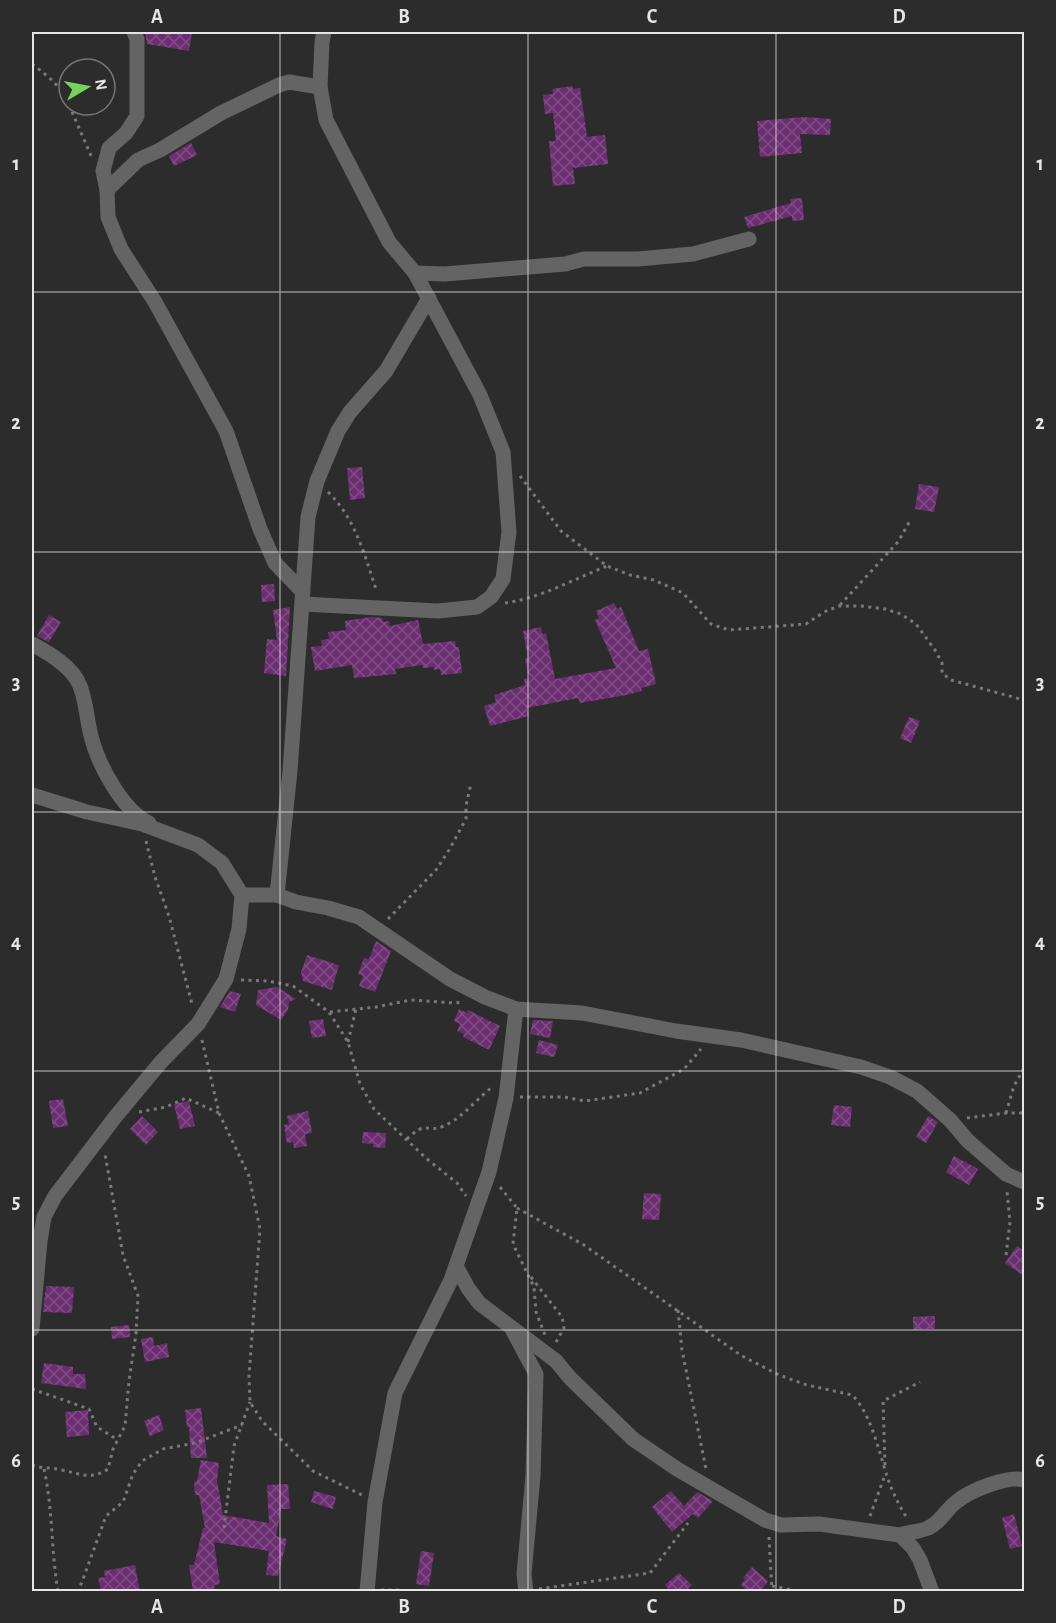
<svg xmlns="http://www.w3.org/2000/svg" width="1056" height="1623" font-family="'Alegreya Sans',sans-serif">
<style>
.building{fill:url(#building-cross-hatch)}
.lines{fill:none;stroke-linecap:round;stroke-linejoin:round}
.path{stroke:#7a797a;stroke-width:3;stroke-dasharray:3 4.5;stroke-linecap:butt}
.street{stroke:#656465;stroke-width:15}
.grid{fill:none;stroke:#e6e5e6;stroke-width:1.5;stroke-opacity:0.55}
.neatline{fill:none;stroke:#e6e5e6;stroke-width:2}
.grid-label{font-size:20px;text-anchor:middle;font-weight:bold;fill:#e6e5e6}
</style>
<defs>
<pattern id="building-cross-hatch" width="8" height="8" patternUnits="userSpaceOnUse" patternTransform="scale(1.5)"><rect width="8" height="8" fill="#6b2f71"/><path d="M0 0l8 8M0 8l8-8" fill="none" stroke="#804d85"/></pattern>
</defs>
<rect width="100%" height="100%" fill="#2d2c2d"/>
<g class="building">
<polygon points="145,32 192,32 189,51 147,44"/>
<polygon points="572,86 573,89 580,88 587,137 605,135 608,164 573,168 575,184 553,186 549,141 556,141 553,113 545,114 543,95 553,94 552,89"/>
<polygon points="805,117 831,119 830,135 800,134 802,153 760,157 757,121"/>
<polygon points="191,143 197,155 174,166 169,156"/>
<polygon points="802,198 804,220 792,221 792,216 748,228 744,217 791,203 790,199"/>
<polygon points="362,467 365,498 350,500 347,468"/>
<polygon points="919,484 939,487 934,512 915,509"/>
<polygon points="274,584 275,601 262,602 261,585"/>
<polygon points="614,603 617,609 621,607 639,651 648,649 656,684 641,688 642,691 626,695 580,703 578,698 527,708 529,716 490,726 484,706 496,702 494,695 525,685 524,679 529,678 525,659 528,658 523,631 541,627 542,634 546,633 555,679 616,668 595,620 599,618 596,611"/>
<polygon points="290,607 286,676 264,673 267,639 277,640 273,610"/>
<polygon points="49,615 61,622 49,642 37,636"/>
<polygon points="371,617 382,618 383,622 389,621 390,626 418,620 423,644 455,641 456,647 459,647 462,673 441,675 440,669 434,670 434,667 423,668 422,665 395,669 396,674 354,678 352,665 315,671 311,647 322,646 321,640 329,639 328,632 346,630 345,621"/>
<polygon points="909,717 920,721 911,743 900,738"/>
<polygon points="376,941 391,951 375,992 359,986 363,976 358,974 364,958 369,959"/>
<polygon points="307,955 339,965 332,990 303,981 301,972"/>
<polygon points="277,987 296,999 289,1002 288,1010 281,1020 256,1005 258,990"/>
<polygon points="230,991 241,994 235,1012 220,1007"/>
<polygon points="459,1009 467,1013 468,1010 500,1026 489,1050 463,1037 464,1034 457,1031 460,1024 454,1021"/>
<polygon points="323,1019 326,1036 312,1038 309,1021"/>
<polygon points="533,1020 553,1021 550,1038 530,1034"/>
<polygon points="539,1040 558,1045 554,1057 536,1053"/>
<polygon points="63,1099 68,1126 53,1128 49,1101"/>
<polygon points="189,1101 195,1126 180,1129 174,1104"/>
<polygon points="834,1105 852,1107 850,1127 831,1125"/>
<polygon points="308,1111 312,1133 305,1134 307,1146 294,1148 293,1142 287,1143 284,1125 289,1124 287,1116"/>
<polygon points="142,1116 158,1132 146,1145 130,1129"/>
<polygon points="928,1116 938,1122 926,1143 916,1137"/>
<polygon points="363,1132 386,1133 385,1148 373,1147 373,1144 362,1143"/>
<polygon points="954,1156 978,1169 969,1185 946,1172"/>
<polygon points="644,1193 661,1194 659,1220 642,1219"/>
<polygon points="1017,1246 1024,1251 1024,1276 1005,1263"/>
<polygon points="46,1286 74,1287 72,1313 43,1312"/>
<polygon points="935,1316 935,1329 913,1330 913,1317"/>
<polygon points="129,1325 130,1337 112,1339 111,1327"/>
<polygon points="153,1337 154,1346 167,1343 169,1357 145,1362 141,1339"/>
<polygon points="44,1363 73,1367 73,1374 85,1374 86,1389 41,1383"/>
<polygon points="201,1408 207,1458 191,1458 189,1427 187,1427 185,1410"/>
<polygon points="88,1410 89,1435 67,1437 65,1412"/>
<polygon points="159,1415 164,1430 150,1436 144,1421"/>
<polygon points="201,1460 219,1463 217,1480 223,1515 269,1523 267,1485 288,1484 290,1509 281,1509 276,1536 287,1539 278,1576 266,1575 269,1551 214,1542 220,1584 214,1585 215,1589 193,1592 189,1565 194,1565 203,1528 205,1528 199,1495 195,1495 194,1482 197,1481"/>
<polygon points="314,1491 336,1497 333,1509 311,1502"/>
<polygon points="671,1491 684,1506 697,1492 713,1501 698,1518 693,1514 672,1532 652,1507"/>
<polygon points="1014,1514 1022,1546 1010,1549 1002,1518"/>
<polygon points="421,1551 434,1553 429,1586 416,1584"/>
<polygon points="135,1565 140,1592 107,1592 106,1589 101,1590 98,1578 105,1577 104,1571"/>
<polygon points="752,1567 768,1581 760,1592 748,1592 741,1585 745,1579 743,1578"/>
<polygon points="679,1573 692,1585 685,1592 671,1592 665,1585"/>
</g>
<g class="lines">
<g class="path">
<path d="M 32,64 C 48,76 61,86 69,105"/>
<polyline points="69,105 92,158"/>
<polyline points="520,476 561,531 607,566 630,575 654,580 683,593 711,624 729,630 806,624 824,612 839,606 861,606 885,609 901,614 916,624 935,650 942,663 942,673 951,680 1024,700"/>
<path d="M 328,492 C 356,519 365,557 377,592"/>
<path d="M 505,603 C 541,598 574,579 607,566"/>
<polyline points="840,605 898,542 911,519"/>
<polyline points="146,841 155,877 169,916 192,1004"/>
<polyline points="388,919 436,870 449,850 466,819 466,806 471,783"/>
<polyline points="241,980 268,981 293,986 329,1012 348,1042 360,1084 374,1109 427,1159 457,1183 466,1196"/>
<polyline points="330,1012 376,1007 411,1000 454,1003 463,1002"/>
<polyline points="202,1040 219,1113 249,1176 260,1229 249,1376 250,1402 262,1421 313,1471 362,1495"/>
<polyline points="348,1042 356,1009"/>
<polyline points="520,1097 564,1097 585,1101 640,1093 684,1069 701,1049"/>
<polyline points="139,1112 166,1107 186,1098 219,1113"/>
<polyline points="1006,1113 1014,1086 1024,1068"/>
<polyline points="967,1118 1006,1113 1024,1113"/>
<path d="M 407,1139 C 427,1119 426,1134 444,1126 C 462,1118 477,1099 492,1087"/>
<polyline points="500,1187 517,1208 513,1244 534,1287 536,1312 545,1335"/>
<path d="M 517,1208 L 584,1245 L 742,1356 L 779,1375 L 807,1385 L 852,1395 C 871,1413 879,1452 887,1476 C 892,1491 898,1504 907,1518"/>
<polyline points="1006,1255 1010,1222 1007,1191"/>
<polyline points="531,1277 562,1317 564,1328 555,1344"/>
<polyline points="678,1310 682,1350 706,1469"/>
<polyline points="32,1389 89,1409 97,1427 118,1440"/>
<path d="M 32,1465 C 42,1469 51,1467 61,1470 C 79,1473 91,1481 108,1469 L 113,1449 L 125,1426 L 129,1381 L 136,1334 L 138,1296 L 123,1255 L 105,1154"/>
<polyline points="885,1465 883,1401 920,1382"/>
<path d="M 44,1469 C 53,1509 51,1551 58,1592"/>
<polyline points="870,1516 885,1475"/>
<polyline points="224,1528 234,1446 250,1402"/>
<polyline points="769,1537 772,1592"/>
<polyline points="772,1586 803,1592"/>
<polyline points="539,1589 650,1573 688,1523"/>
<polyline points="381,1590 402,1590 408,1592"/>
<polyline points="77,1592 82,1582 106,1516 123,1502 133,1474 142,1461 163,1449 195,1443 242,1425"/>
</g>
<g class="street">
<polyline points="134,32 137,39 137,116 126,133 109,148 103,171 107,190 108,217 121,249 155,302 226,431 260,529 275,563 303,592"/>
<polyline points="107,190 138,160 160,150 221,113 279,85 289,82 320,87"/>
<polyline points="415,273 445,274 565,264 584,259 638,259 693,254 749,239"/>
<polyline points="429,298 386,371 350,412 338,431 317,481 308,517 290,771 277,895 296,902 328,908 359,917 450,979 485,997 516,1009 582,1013 676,1031 741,1040 861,1067 890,1077 917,1091 950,1120 968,1141 1006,1174 1024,1182"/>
<polyline points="302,604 438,611 477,607 491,597 503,579 509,532 503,452 480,395 415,273 389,242 326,120 320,87 322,42 324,32"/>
<path d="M 32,644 C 49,653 73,667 80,686 C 86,701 87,720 91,736 C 98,764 122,810 149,823"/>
<polyline points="32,795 87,812 142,824 198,845 222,863 242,895 277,895"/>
<polyline points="456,1266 468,1288 479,1303 556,1361 570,1378 633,1439 677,1469 765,1520 781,1525 819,1524 900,1535 913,1548 920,1560 932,1592"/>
<polyline points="32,1329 40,1241 44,1217 55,1196 116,1116 161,1062 198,1024 226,979 239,929 242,895"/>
<polyline points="513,1331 536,1374 533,1476 524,1574 526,1592"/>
<path d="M 900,1535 C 909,1532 919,1532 928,1528 C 940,1523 945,1511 955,1503 C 968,1491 1008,1475 1024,1480"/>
<polyline points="367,1592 375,1502 395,1393 451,1280 489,1172 506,1098 516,1009"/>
</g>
</g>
<path class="grid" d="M 280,32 L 280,1592M 528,32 L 528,1592M 776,32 L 776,1592M 32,292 L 1024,292M 32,552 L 1024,552M 32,812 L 1024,812M 32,1071 L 1024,1071M 32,1330 L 1024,1330"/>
<rect width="1056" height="1623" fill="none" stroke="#2d2c2d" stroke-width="66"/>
<g transform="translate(87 87) rotate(80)"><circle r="28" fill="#2d2c2d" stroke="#777677" stroke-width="1.5"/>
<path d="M0-4.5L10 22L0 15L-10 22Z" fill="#78d158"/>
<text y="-9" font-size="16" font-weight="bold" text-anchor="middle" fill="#e6e5e6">N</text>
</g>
<rect x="33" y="33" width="990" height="1557" class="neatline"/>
<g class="grid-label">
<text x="157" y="23">A</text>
<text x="404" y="23">B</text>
<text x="652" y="23">C</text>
<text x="899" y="23">D</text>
<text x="16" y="170">1</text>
<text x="1040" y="170">1</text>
<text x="16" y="429">2</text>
<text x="1040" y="429">2</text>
<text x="16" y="689">3</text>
<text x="1040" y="689">3</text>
<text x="16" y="948">4</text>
<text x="1040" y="948">4</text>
<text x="16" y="1208">5</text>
<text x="1040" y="1208">5</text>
<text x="16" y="1467">6</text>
<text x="1040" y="1467">6</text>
<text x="157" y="1613">A</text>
<text x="404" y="1613">B</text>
<text x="652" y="1613">C</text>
<text x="899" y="1613">D</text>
</g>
</svg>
